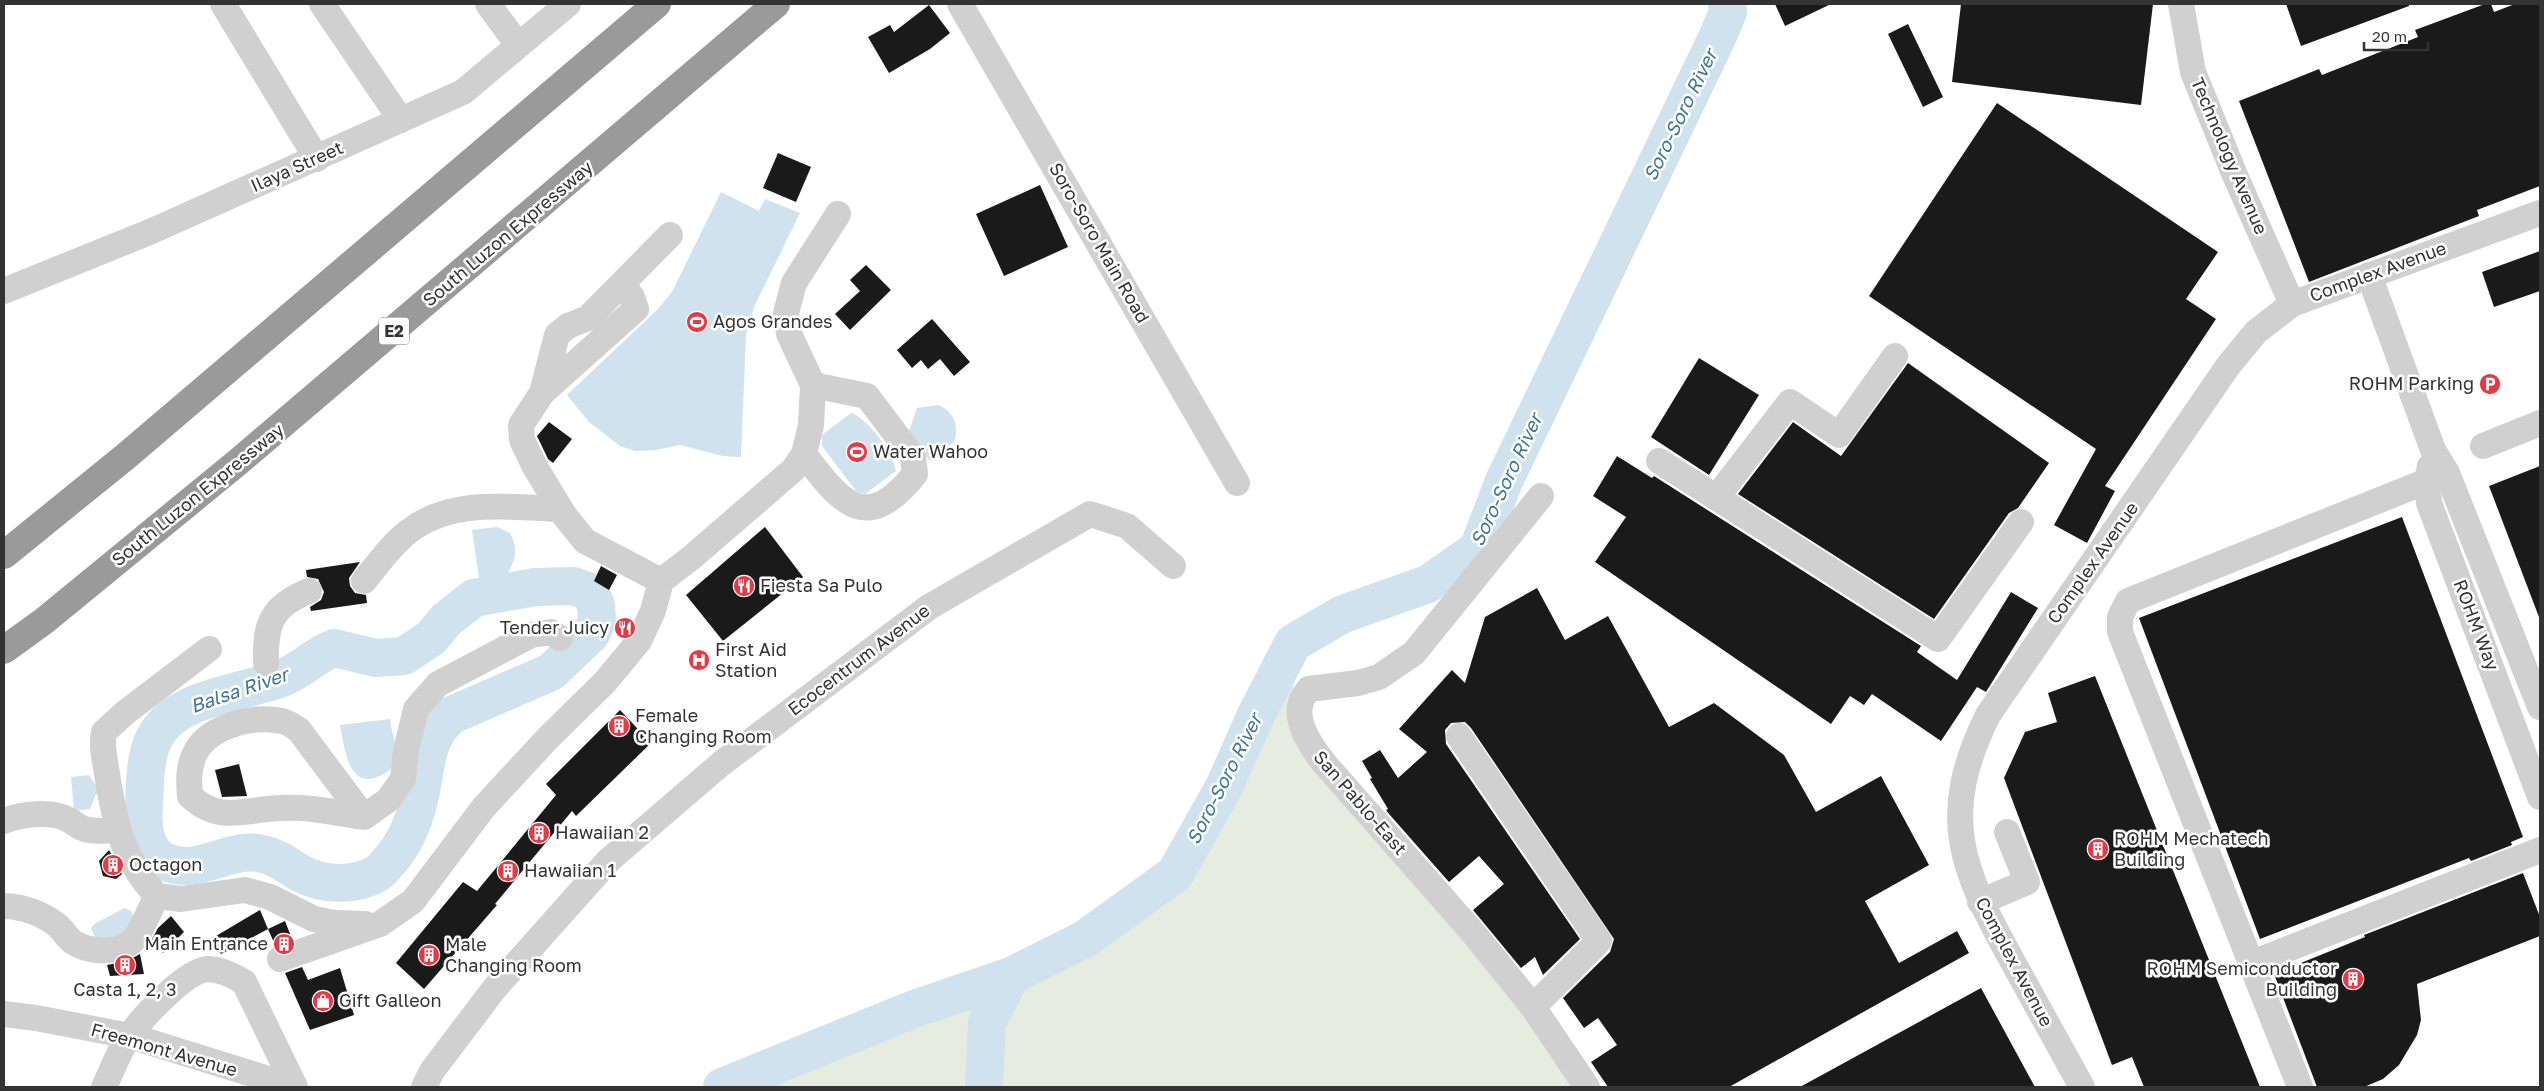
<svg xmlns="http://www.w3.org/2000/svg" width="2544" height="1091" font-family="'Golos Text',sans-serif">
<style>
.green{fill:#e6ecdf}
.water{fill:#cfe2ee}
.lines{fill:none;stroke-linecap:round;stroke-linejoin:round}
.river{stroke:#cfe2ee;stroke-width:38}
.building{fill:#1a1a1a}
.minor{stroke:#d0d0d0;stroke-width:26}
.highway{stroke:#9a9a9a;stroke-width:28}
.labels{text-anchor:middle;stroke-width:5;stroke-linejoin:round;paint-order:stroke}
.shield{fill:#fff;stroke:#707070;stroke-width:1}
.shield-label{font-size:16px;font-weight:bold;fill:#333}
.street-label{font-size:18px;fill:#333;stroke:#fff}
.poi-label{font-size:18px;fill:#333;stroke:#fff;text-anchor:start}
.water-label{font-size:19px;font-style:italic;fill:#3f7597;stroke:#fff}
</style>
<rect width="100%" height="100%" fill="#fff"/>
<polygon class="green" points="1293,643 1294,706 1527,1013 1574,1087 722,1087 914,1009 1011,976 1085,939 1175,874 1224,787 1256,715"/>
<g class="water">
<polygon points="721,192 759,211 765,199 800,213 754,307 746,335 741,457 722,456 680,445 656,450 635,451 620,446 589,422 567,395 657,310 672,292"/>
<path d="M 939,405 C 955,414 958,424 955,441 L 930,461 L 908,434 L 917,408 Z"/>
<path d="M 851,413 C 868,418 892,453 896,471 L 865,494 L 856,491 L 822,446 L 822,435 Z"/>
<path d="M 497,527 L 510,533 C 518,548 516,558 508,573 L 479,578 L 472,530 Z"/>
<path d="M 390,719 C 391,732 399,749 395,762 C 392,770 385,774 377,777 C 347,789 344,743 340,725 Z"/>
<polygon points="89,775 95,784 102,784 103,794 96,794 90,809 74,811 71,777"/>
<polygon points="125,908 132,912 133,918 125,934 96,940 91,928 94,924"/>
</g>
<g class="lines">
<g class="river">
<path d="M 573,586 L 590,592 L 596,605 L 597,621 L 591,634 L 551,672 L 452,715 C 423,737 427,772 418,804 C 413,824 405,842 392,858 C 387,863 383,870 376,874 C 353,887 322,885 300,873 C 288,866 277,857 263,854 C 231,845 197,878 164,861 C 145,852 142,826 144,808 C 145,786 144,757 155,737 C 175,697 243,693 282,678 C 301,671 315,655 334,648 L 376,658 L 404,656 L 431,638 L 446,620 L 474,598 L 535,587 Z"/>
<polyline points="722,1087 914,1009 1011,976 1085,939 1175,874 1224,787 1256,715 1293,643 1343,614 1428,584 1478,549 1504,481 1716,40 1728,12 1727,4"/>
<polyline points="984,1087 987,1022 1011,976"/>
</g>
</g>
<g class="building">
<polygon points="1775,4 1831,4 1785,26"/>
<polygon points="1961,4 2153,4 2141,105 1952,82"/>
<polygon points="2286,4 2409,4 2409,6 2301,46"/>
<polygon points="2485,4 2491,4 2494,12 2515,4 2540,4 2540,186 2477,210 2479,216 2309,282 2239,101 2319,69 2322,75 2418,37 2415,30"/>
<polygon points="929,5 950,33 930,49 889,73 868,37 890,25 894,32"/>
<polygon points="1908,24 1943,97 1923,107 1888,34"/>
<polygon points="1997,103 2218,252 2186,299 2216,319 2105,486 2115,491 2087,543 2054,525 2096,449 1869,296"/>
<polygon points="778,153 811,167 796,202 763,188"/>
<polygon points="1040,185 1068,247 1004,276 976,214"/>
<polygon points="2540,251 2540,291 2494,307 2482,272"/>
<polygon points="866,265 891,290 850,330 835,314 860,291 850,280"/>
<polygon points="932,319 970,362 954,376 940,359 928,369 921,360 912,368 897,350"/>
<polygon points="1699,358 1759,395 1709,475 1651,437"/>
<polygon points="1908,363 2049,463 2018,508 2009,513 1934,619 1738,494 1793,422 1841,456"/>
<polygon points="549,422 572,439 553,463 548,459 537,436"/>
<polygon points="1617,456 1652,478 1654,476 1921,646 1917,652 1957,680 2011,592 2038,608 1986,692 1977,687 1941,741 1872,694 1864,705 1850,696 1831,724 1595,562 1626,517 1593,496"/>
<polygon points="2540,466 2540,617 2539,617 2489,486"/>
<polygon points="2402,517 2523,837 2511,842 2512,845 2471,861 2469,858 2260,939 2139,618"/>
<polygon points="765,527 803,577 723,641 686,595"/>
<polygon points="360,562 349,578 350,586 355,593 366,595 367,603 311,611 310,607 321,600 324,592 318,579 307,577 306,570"/>
<polygon points="601,566 617,575 609,590 594,581"/>
<polygon points="1537,588 1565,640 1608,616 1669,727 1714,703 1784,755 1816,812 1881,776 1929,865 1865,901 1899,963 1957,931 1969,953 1729,1087 1608,1087 1591,1062 1617,1045 1598,1018 1584,1028 1563,998 1610,952 1614,939 1471,728 1465,722 1451,723 1445,730 1446,744 1580,939 1543,975 1535,957 1521,968 1473,910 1504,884 1479,856 1449,882 1389,814 1386,810 1388,809 1370,779 1372,778 1362,761 1380,750 1398,778 1427,752 1399,729 1452,670 1465,683 1485,617"/>
<polygon points="2095,676 2193,920 2260,1087 2144,1087 2132,1057 2112,1065 2004,778 2025,732 2057,722 2048,693"/>
<polygon points="620,710 651,743 576,816 572,811 495,904 497,905 424,989 396,963 463,882 477,891 556,795 546,784"/>
<polygon points="239,764 247,796 222,797 215,770"/>
<polygon points="109,850 122,874 116,879 103,876 99,861"/>
<polygon points="2523,873 2540,917 2540,936 2417,984 2421,1020 2417,1035 2399,1065 2383,1079 2364,1087 2317,1087 2274,974 2365,937 2364,935"/>
<polygon points="260,910 268,929 221,954 211,939"/>
<polygon points="171,916 184,932 163,953 151,941 158,928"/>
<polygon points="285,921 292,939 275,945 268,929"/>
<polygon points="140,954 144,974 110,976 107,965 127,961"/>
<polygon points="302,967 308,980 340,968 354,1015 310,1030 285,973"/>
<polygon points="1981,988 2035,1087 1800,1087"/>
</g>
<g class="lines">
<g class="minor">
<polyline points="223,4 317,159"/>
<polyline points="322,4 401,120"/>
<polyline points="488,4 518,45"/>
<polyline points="960,4 1237,483"/>
<polyline points="2181,4 2193,72 2234,173 2292,304"/>
<polyline points="2369,275 2433,450 2447,473 2540,707"/>
<polyline points="4,291 152,231 463,92 568,4"/>
<polyline points="543,392 636,309 632,297 622,284"/>
<polyline points="2483,446 2540,423"/>
<path d="M 804,454 C 841,503 866,535 915,474 L 913,457 L 867,396 L 813,385"/>
<polyline points="1659,461 1938,639 2021,522"/>
<polyline points="2430,466 2427,481 2429,503 2540,797"/>
<path d="M 1541,496 L 1414,653 L 1379,677 L 1358,683 L 1309,689 C 1306,693 1302,698 1301,702 C 1294,722 1313,749 1324,763 L 1475,935 L 1533,1007 L 1587,1087"/>
<polyline points="1716,498 1790,402 1839,435 1895,356"/>
<path d="M 364,581 C 378,564 391,545 408,532 C 451,498 510,507 560,509"/>
<polyline points="661,581 585,541 564,515 535,467 522,440 521,425 542,393 557,335 568,326 588,318 670,235"/>
<path d="M 209,649 L 126,712 L 104,732 C 101,746 105,761 107,774 C 115,824 122,858 157,896 L 181,899 L 245,890 L 270,897 L 314,919 L 335,923 L 365,924"/>
<path d="M 266,663 C 265,624 271,606 309,591"/>
<polyline points="1459,736 1599,941 1533,1007"/>
<path d="M 364,817 L 299,730 C 294,727 288,722 282,721 C 252,714 204,727 193,758 C 188,771 189,783 190,796 C 219,824 246,809 280,808 C 308,806 337,813 364,817 L 388,800 L 403,779 L 406,750 L 416,709 L 438,684 L 531,635 L 551,632 L 560,638"/>
<path d="M 4,821 C 22,814 51,810 69,820 C 76,824 80,829 89,830 C 98,832 108,830 117,830"/>
<polyline points="1980,902 2027,882 2007,832"/>
<path d="M 4,906 C 22,906 43,914 57,925 C 63,930 67,938 73,942 C 90,953 123,955 136,937 C 144,925 150,909 157,896"/>
<polyline points="280,959 380,924 413,901 484,807 548,738 605,682 639,641 653,611 661,581 691,558 793,470 804,454 811,425 813,385 789,334 786,313 794,283 838,214"/>
<polyline points="2252,963 2540,850"/>
<polyline points="4,1014 36,1018 130,1036 294,1087"/>
<path d="M 104,1087 C 112,1071 119,1050 130,1035 C 143,1017 186,970 208,969 C 220,969 234,976 244,982 L 295,1087"/>
<polyline points="424,1087 432,1071 494,989 609,860 722,763 929,607 1090,514 1127,526 1173,566"/>
<path d="M 2082,1087 C 2059,1046 2037,1005 2014,964 C 1962,870 1937,818 1988,715 L 2228,366 L 2256,332 L 2292,304 L 2540,213"/>
<polyline points="2300,1087 2120,632 2120,617 2128,601 2447,473"/>
</g>
<g class="highway">
<polyline points="4,555 125,457 657,4"/>
<polyline points="4,650 44,621 238,462 776,4"/>
</g>
</g>
<defs>
<g id="stadium-disc" transform="scale(1.125)"><circle r="9.5" fill="#e63946" stroke="#fff"/><path d="M0-5a6.5 5 0 1 0 0 10a6.5 5 0 1 0 0-10ZM-3.5-1.8h7v3.6h-7Z" fill="#fff"/></g>
<g id="parking-disc" transform="scale(1.125)"><circle r="9.5" fill="#e63946" stroke="#fff"/><path d="M-3.5-5.5H1a3.5 3.5 0 0 1 0 7H-1V5.5H-3.5ZM-1-3.4V-.6H.8a1.4 1.4 0 0 0 0-2.8Z" fill="#fff"/></g>
<g id="restaurant-disc" transform="scale(1.125)"><circle r="9.5" fill="#e63946" stroke="#fff"/><path d="M-5-6h1v4h1v-4h1v4h1v-4h1v5L-1.5 .5V6h-2V.5L-5-1ZM5-6V6H3V1.5H1.5Q1.5-4 5-6Z" fill="#fff"/></g>
<g id="hospital-disc" transform="scale(1.125)"><circle r="9.5" fill="#e63946" stroke="#fff"/><path d="M-5-5h3v3.5h4V-5h3V5h-3V1.5h-4V5h-3Z" fill="#fff"/></g>
<g id="building-disc" transform="scale(1.125)"><circle r="9.5" fill="#e63946" stroke="#fff"/><path d="M-4-6H4V6H1V3H-1V6H-4ZM-2.5-4.3h1.7v1.8h-1.7ZM.8-4.3h1.7v1.8H.8ZM-2.5-1h1.7V.8h-1.7ZM.8-1h1.7V.8H.8Z" fill="#fff"/></g>
<g id="shop-disc" transform="scale(1.125)"><circle r="9.5" fill="#e63946" stroke="#fff"/><path d="M-5-2.5h2.3a2.7 3.5 0 0 1 5.4 0H5L5.5 6h-11ZM-1.5-2.5h3a1.5 2.3 0 0 0-3 0Z" fill="#fff"/></g>
</defs>
<g fill-rule="evenodd">
<use href="#stadium-disc" x="697" y="322"/>
<use href="#parking-disc" x="2490" y="384"/>
<use href="#stadium-disc" x="857" y="452"/>
<use href="#restaurant-disc" x="744" y="586"/>
<use href="#restaurant-disc" x="625" y="628"/>
<use href="#hospital-disc" x="699" y="660"/>
<use href="#building-disc" x="619" y="726"/>
<use href="#building-disc" x="539" y="833"/>
<use href="#building-disc" x="2098" y="849"/>
<use href="#building-disc" x="113" y="865"/>
<use href="#building-disc" x="508" y="871"/>
<use href="#building-disc" x="284" y="944"/>
<use href="#building-disc" x="429" y="955"/>
<use href="#building-disc" x="125" y="965"/>
<use href="#building-disc" x="2353" y="979"/>
<use href="#shop-disc" x="323" y="1001"/>
</g>
<g class="labels">
<rect class="shield" x="379" y="317.5" width="30" height="27" rx="4"/>
<g class="shield-label">
<text x="394" y="337">E2</text>
</g>
<g class="street-label">
<text transform="translate(2229 156) rotate(67)" y="6">Technology Avenue</text>
<text transform="translate(297 167) rotate(-24)" y="6">Ilaya Street</text>
<text transform="translate(508 234) rotate(-40)" y="6">South Luzon Expressway</text>
<text transform="translate(1099 243) rotate(60)" y="6">Soro-Soro Main Road</text>
<text transform="translate(2378 272) rotate(-20)" y="6">Complex Avenue</text>
<text transform="translate(198 495) rotate(-39)" y="6">South Luzon Expressway</text>
<text transform="translate(2093 563) rotate(-55)" y="6">Complex Avenue</text>
<text transform="translate(2476 625) rotate(69)" y="6">ROHM Way</text>
<text transform="translate(859 660) rotate(-37)" y="6">Ecocentrum Avenue</text>
<text transform="translate(1360 803) rotate(49)" y="6">San Pablo-East</text>
<text transform="translate(2014 962) rotate(62)" y="6">Complex Avenue</text>
<text transform="translate(164 1050) rotate(16)" y="6">Freemont Avenue</text>
</g>
<g class="poi-label">
<text x="713" y="328">Agos Grandes</text>
<text x="2474" y="390" text-anchor="end">ROHM Parking</text>
<text x="873" y="458">Water Wahoo</text>
<text x="760" y="592">Fiesta Sa Pulo</text>
<text x="609" y="634" text-anchor="end">Tender Juicy</text>
<text x="715" y="656">First Aid<tspan x="715" dy="21">Station</tspan></text>
<text x="635" y="722">Female<tspan x="635" dy="21">Changing Room</tspan></text>
<text x="555" y="839">Hawaiian 2</text>
<text x="2114" y="845">ROHM Mechatech<tspan x="2114" dy="21">Building</tspan></text>
<text x="129" y="871">Octagon</text>
<text x="524" y="877">Hawaiian 1</text>
<text x="268" y="950" text-anchor="end">Main Entrance</text>
<text x="445" y="951">Male<tspan x="445" dy="21">Changing Room</tspan></text>
<text x="2337" y="975" text-anchor="end">ROHM Semiconductor<tspan x="2337" dy="21">Building</tspan></text>
<text x="125" y="996" text-anchor="middle">Casta 1, 2, 3</text>
<text x="339" y="1007">Gift Galleon</text>
</g>
<g class="water-label">
<text transform="translate(1680 115) rotate(-64)" y="7">Soro-Soro River</text>
<text transform="translate(1506 480) rotate(-65)" y="7">Soro-Soro River</text>
<text transform="translate(239 690) rotate(-19)" y="7">Balsa River</text>
<text transform="translate(1224 779) rotate(-63)" y="7">Soro-Soro River</text>
</g>
</g>
<rect width="2544" height="1091" fill="none" stroke="#333333" stroke-width="10"/>
<path d="M2364 42v8h64v-8" fill="none" stroke="#333333" stroke-width="2.5"/>
<text x="2372" y="42" font-size="15" fill="#333333" stroke="#ffffff" stroke-width="4" paint-order="stroke">20 m</text>
</svg>
